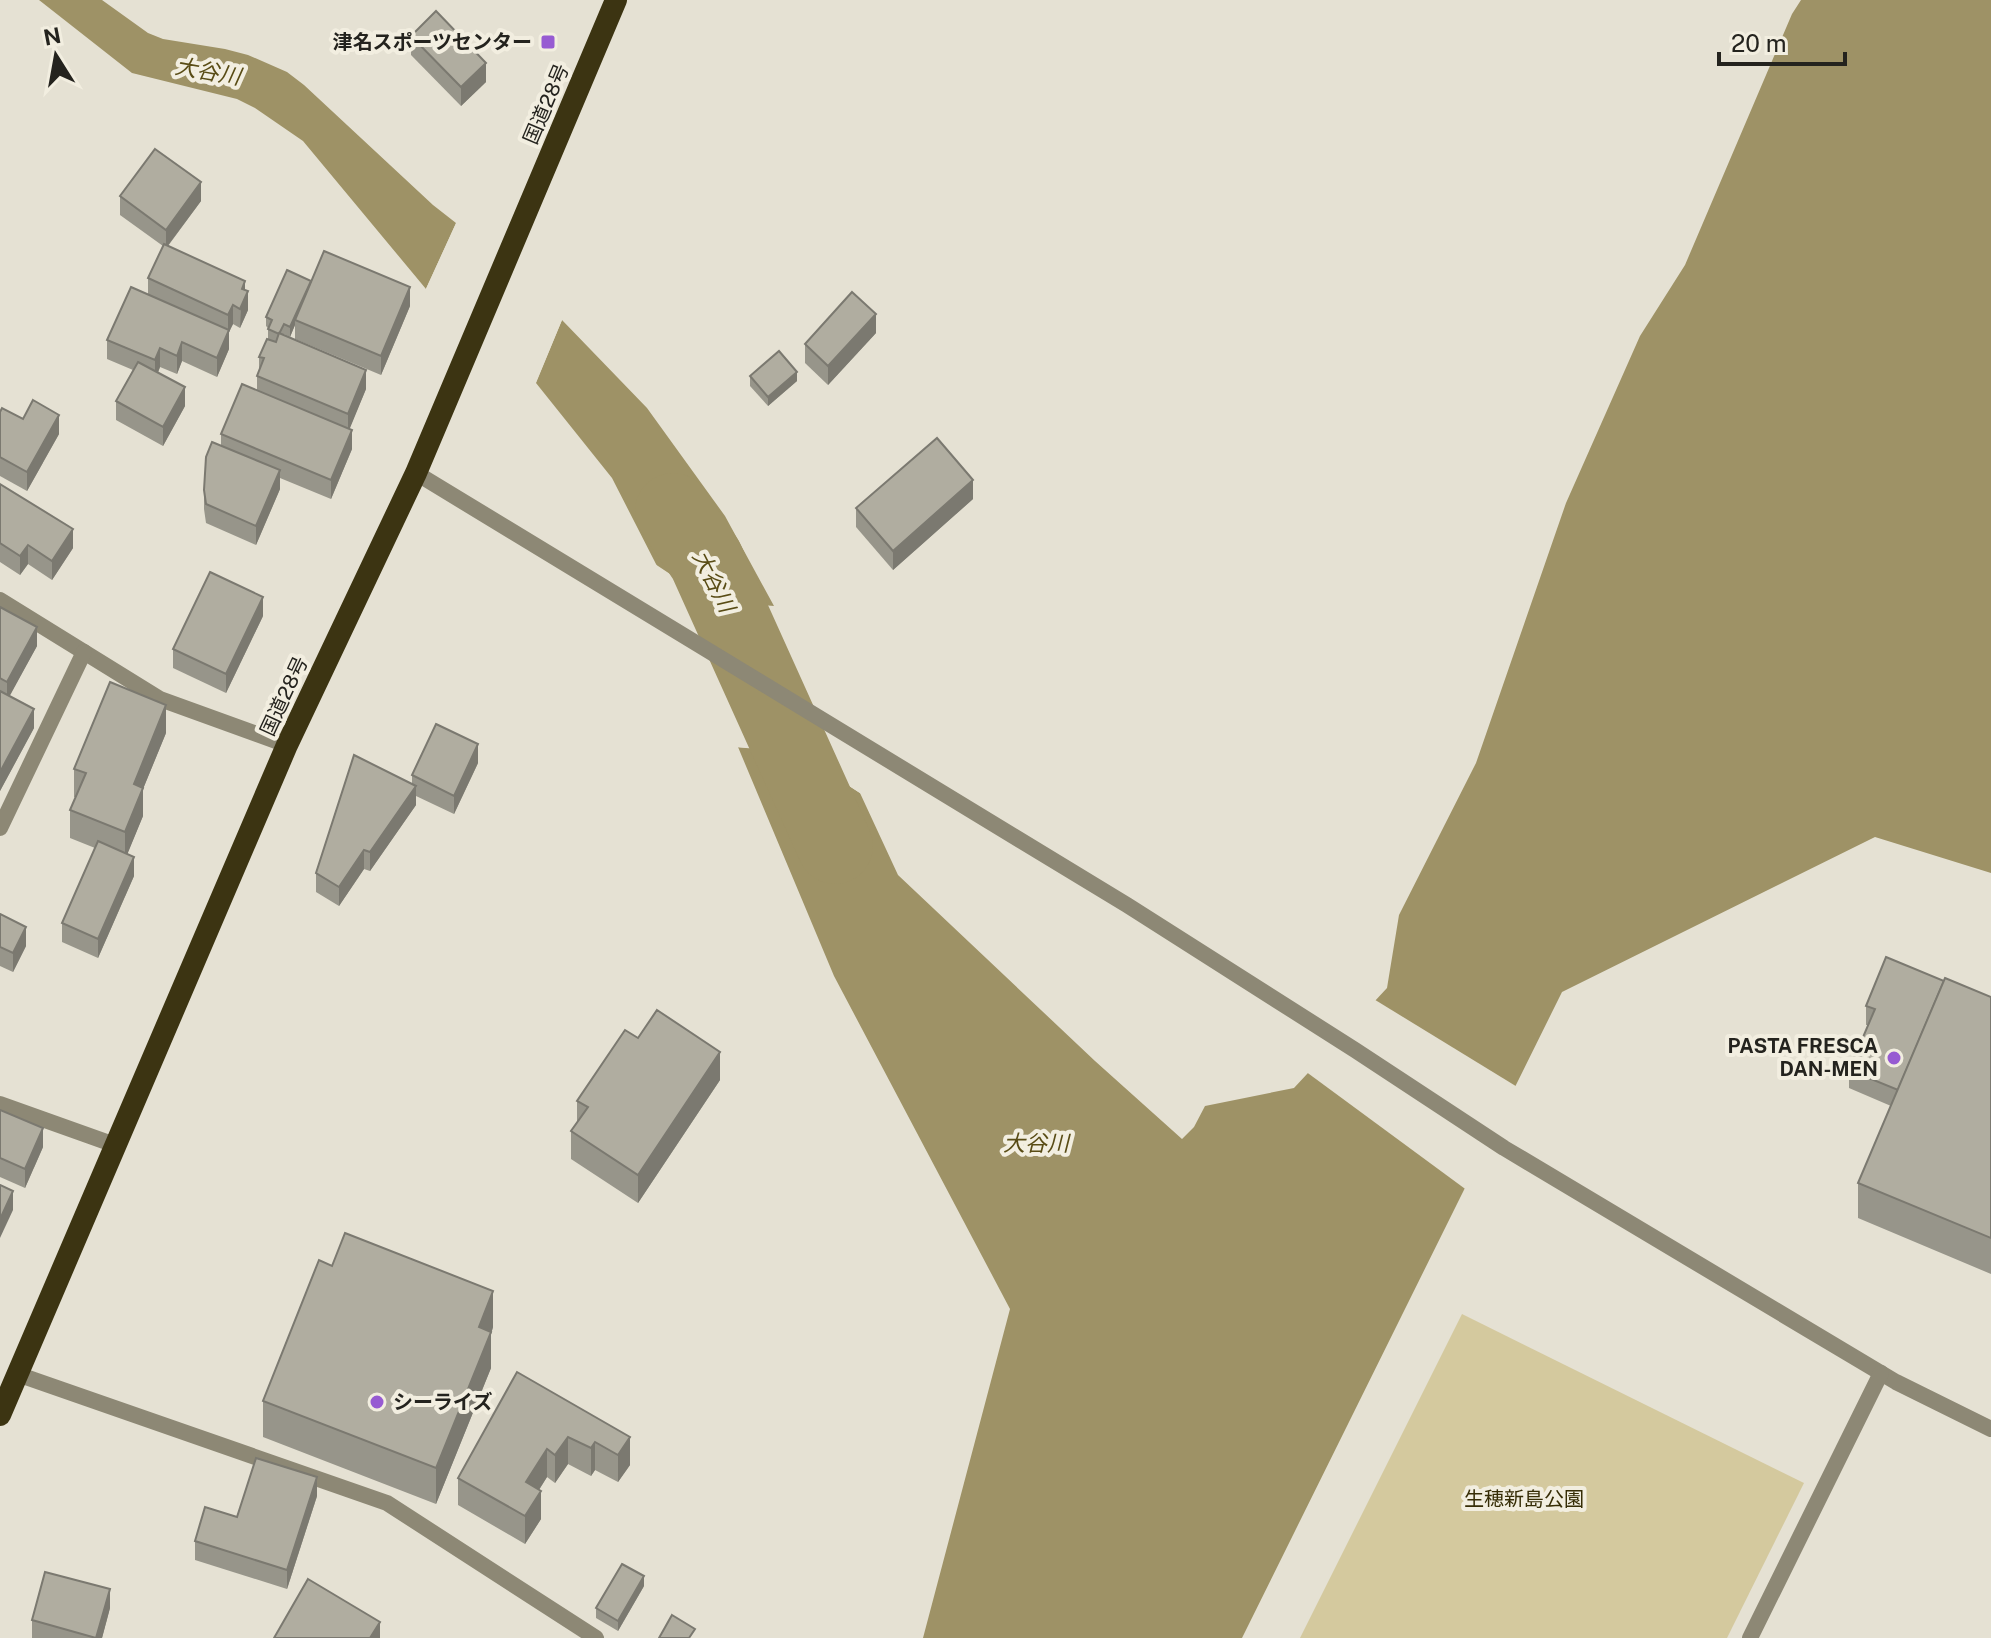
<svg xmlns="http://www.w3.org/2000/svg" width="1991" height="1638" font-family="'Public Sans','Noto Sans JP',sans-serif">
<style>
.green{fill:#d4c99e}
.water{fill:#9e9266}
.pier{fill:#e5e1d3}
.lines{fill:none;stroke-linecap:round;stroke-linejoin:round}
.river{stroke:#9e9266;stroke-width:76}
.minor{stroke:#8d8875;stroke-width:16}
.tertiary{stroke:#8d8875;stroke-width:16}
.trunk{stroke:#3c3412;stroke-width:22}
.wall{fill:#97958a}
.shaded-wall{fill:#7b7970}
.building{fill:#b0ada0;stroke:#7b7970;stroke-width:2}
.poi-dot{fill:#975bd2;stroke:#f2eee0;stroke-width:3}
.labels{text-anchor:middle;stroke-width:8;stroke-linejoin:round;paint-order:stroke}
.poi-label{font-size:20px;font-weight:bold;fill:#24231e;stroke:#f2eee0;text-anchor:end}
.street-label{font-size:20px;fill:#24231e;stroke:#f2eee0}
.park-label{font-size:20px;fill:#362d06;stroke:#f2eee0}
.water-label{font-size:22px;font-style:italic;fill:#594c15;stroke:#f2eee0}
</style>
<rect width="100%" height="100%" fill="#e5e1d3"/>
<polygon class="green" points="1462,1314 1804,1483 1727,1638 1300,1638"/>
<g class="water">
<polygon points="39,0 102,0 148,33 163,39 225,49 248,55 287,72 304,85 433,205 456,223 426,289 303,141 255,108 237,99 132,73"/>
<polygon points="1801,0 1991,0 1991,873 1875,837 1562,992 1242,1638 923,1638 1010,1309 834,976 738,747 797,752 860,793 898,875 1095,1061 1182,1139 1194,1127 1205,1106 1294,1088 1387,988 1399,915 1476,763 1566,503 1640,336 1685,265 1792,14"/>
<polygon points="562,320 647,408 725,516 774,606 709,600 657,566 612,478 536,383"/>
</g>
<g class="pier">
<polygon points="458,219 460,224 429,291 424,293"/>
<polygon points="561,316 564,316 562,320 534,387 533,381 559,319"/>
<polygon points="652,562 709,600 778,607 774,610 708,603 655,569"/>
<polygon points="738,743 799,748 862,789 866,797 797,752 734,747"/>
<polygon points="1372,998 1519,1088 1468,1191 1305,1071"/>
</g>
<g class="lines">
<polyline class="river" points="673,511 706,560 835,846"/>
<g class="minor">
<polyline points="0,600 160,699 287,745"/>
<polyline points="0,828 84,652"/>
<polyline points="0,1104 115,1145"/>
<polyline points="17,1374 387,1503 596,1638"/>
</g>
<g class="tertiary">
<polyline points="416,473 1127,905 1355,1050 1504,1148 1896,1382 1991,1429"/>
<polyline points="1750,1638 1881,1373"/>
</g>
<polyline class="trunk" points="0,1415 287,745 416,473 616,0"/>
</g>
<g class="wall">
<polygon points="411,36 486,82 461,106 411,55"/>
<polygon points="120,196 201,201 168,246 245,290 248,310 240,328 233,324 229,332 229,349 217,377 182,361 177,374 160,367 158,373 185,406 163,446 116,420 116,401 133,370 107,359 107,340 148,294 148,278 163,246 120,215"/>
<polygon points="311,281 410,306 381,375 295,339 295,325 290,337 284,334 283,335 366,389 349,429 352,449 331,499 280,478 280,489 256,545 206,523 204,509 204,490 221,446 221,434 257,390 257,376 259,370 259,357 268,339 268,328 266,326 266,317"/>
<polygon points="876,333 828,385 805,363 805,344"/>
<polygon points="750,376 797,381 768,406 750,386"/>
<polygon points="0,412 23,419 59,434 27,491 0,476"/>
<polygon points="0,484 73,548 52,580 28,564 20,575 0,562"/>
<polygon points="973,499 893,570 856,527 856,508"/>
<polygon points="0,607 37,646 9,696 34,728 0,791"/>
<polygon points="263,616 226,693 173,668 173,649"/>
<polygon points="166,733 143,789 143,816 127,854 134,876 98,958 62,942 62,923 95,848 70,838 70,810 76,797 74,797 74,769"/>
<polygon points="478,763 454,814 416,796 416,805 370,871 364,869 339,906 316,892 316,873 412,784 412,775"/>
<polygon points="0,914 26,946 13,972 0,966"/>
<polygon points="1944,981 1991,997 1991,1274 1858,1218 1858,1183 1891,1106 1849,1088 1849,1070 1868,1025 1866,1025 1866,1006"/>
<polygon points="638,1038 720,1080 638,1203 571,1159 571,1131 577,1122 577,1101"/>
<polygon points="0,1110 43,1147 25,1188 0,1177"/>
<polygon points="332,1266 493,1327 491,1334 491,1368 436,1504 263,1437 263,1401"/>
<polygon points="517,1372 630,1465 618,1482 595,1470 591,1476 568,1464 555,1483 547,1477 539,1490 541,1519 525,1544 458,1505 458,1478"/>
<polygon points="317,1496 287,1589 195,1560 195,1541 237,1517"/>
<polygon points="644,1586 618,1631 596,1618 596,1608"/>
<polygon points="110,1608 102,1638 32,1638 32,1620"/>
</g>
<g class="shaded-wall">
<polygon points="486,63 486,82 461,106 461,87"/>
<polygon points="201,182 201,201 166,248 166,230"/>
<polygon points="245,281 245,297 248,291 248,310 240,328 242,289"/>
<polygon points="311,281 311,291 295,320 295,325 290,337 290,327"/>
<polygon points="410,287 410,306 381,375 381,356"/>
<polygon points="233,305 233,324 229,332 229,349 217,377 217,358 228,332 228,315"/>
<polygon points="876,314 876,333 828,385 828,366"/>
<polygon points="182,342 182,361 177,374 177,356"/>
<polygon points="160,348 160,367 155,379 155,360"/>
<polygon points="366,370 366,389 348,433 348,414"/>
<polygon points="797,372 797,381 768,406 768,397"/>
<polygon points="185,387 185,406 163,446 163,427"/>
<polygon points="59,415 59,434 27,491 27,472"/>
<polygon points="352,430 352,449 331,499 331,480"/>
<polygon points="280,470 280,489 256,545 256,526"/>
<polygon points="973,480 973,499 893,570 893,551"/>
<polygon points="73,529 73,548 52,580 52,561"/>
<polygon points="28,545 28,564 20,575 20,556"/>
<polygon points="263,597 263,616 226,693 226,674"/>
<polygon points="37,627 37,646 7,701 7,682"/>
<polygon points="166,705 166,733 143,789 143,816 125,860 125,832 134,784"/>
<polygon points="34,709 34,728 0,791 0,772"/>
<polygon points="478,744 478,763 454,814 454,796"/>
<polygon points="416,786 416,805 370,871 370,852"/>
<polygon points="364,850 364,869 339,906 339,887"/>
<polygon points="134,857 134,876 98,958 98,939"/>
<polygon points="26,927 26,946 13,972 13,953"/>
<polygon points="720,1052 720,1080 638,1203 638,1175"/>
<polygon points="43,1128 43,1147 25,1188 25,1169"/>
<polygon points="13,1191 13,1210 0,1238 0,1219"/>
<polygon points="493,1291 493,1327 491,1334 491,1368 436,1504 436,1468 479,1327"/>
<polygon points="568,1437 568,1464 555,1483 555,1455"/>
<polygon points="630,1437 630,1465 618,1482 618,1455"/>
<polygon points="595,1442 595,1470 591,1476 591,1448"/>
<polygon points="547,1449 547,1477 526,1510 526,1482"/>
<polygon points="317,1477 317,1496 287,1589 287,1570"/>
<polygon points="541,1491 541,1519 525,1544 525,1516"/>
<polygon points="644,1576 644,1586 618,1631 618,1621"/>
<polygon points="110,1589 110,1608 102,1638 96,1638"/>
<polygon points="380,1622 380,1638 370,1638"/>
</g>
<g class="building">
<polygon points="436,11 486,63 461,87 411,36"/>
<polygon points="155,149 201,182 166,230 120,196"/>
<polygon points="164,244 245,281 242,289 248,291 240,309 233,305 228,315 148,278"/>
<polygon points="324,251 410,287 381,356 295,320"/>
<polygon points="287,270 311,281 290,327 284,324 279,334 268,329 272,320 266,317"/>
<polygon points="131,287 229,330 217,358 182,342 177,356 160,348 155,360 107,340"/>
<polygon points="852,292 876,314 828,366 805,344"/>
<polygon points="279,333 366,370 348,414 257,376 264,358 259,357 267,339 276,342"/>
<polygon points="779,351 797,372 768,397 750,376"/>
<polygon points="138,362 185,387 163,427 116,401"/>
<polygon points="242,384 352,430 331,480 221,434"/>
<polygon points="33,400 59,415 27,472 0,457 0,412 2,408 23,419"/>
<polygon points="937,438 973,480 893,551 856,508"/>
<polygon points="212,442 280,470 256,526 206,504 204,490 206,457"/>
<polygon points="0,484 73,529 52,561 28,545 20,556 0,543"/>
<polygon points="210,572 263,597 226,674 173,649"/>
<polygon points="0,607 37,627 7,682 0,678"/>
<polygon points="110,682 166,705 134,784 143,788 125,832 70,810 86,773 74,769"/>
<polygon points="0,691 34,709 0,772"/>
<polygon points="436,724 478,744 454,796 412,775"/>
<polygon points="354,755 416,786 370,852 364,850 339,887 316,873"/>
<polygon points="98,841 134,857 98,939 62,923"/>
<polygon points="0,914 26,927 13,953 0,947"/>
<polygon points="1886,957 1944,981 1898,1090 1849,1070 1875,1009 1866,1006"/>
<polygon points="1945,978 1991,997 1991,1238 1858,1183"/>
<polygon points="657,1010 720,1052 638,1175 571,1131 588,1107 577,1101 625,1030 638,1038"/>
<polygon points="0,1110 43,1128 25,1169 0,1158"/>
<polygon points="0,1185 13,1191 0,1219"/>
<polygon points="345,1233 493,1291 479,1327 491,1332 436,1468 263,1401 319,1260 332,1266"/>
<polygon points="517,1372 630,1437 618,1455 595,1442 591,1448 568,1437 555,1455 547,1449 526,1482 541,1491 525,1516 458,1478"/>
<polygon points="256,1458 317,1477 287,1570 195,1541 205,1507 237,1517"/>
<polygon points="622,1564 644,1576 618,1621 596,1608"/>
<polygon points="45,1572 110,1589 96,1638 32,1620"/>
<polygon points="308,1579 380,1622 370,1638 274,1638"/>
<polygon points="672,1615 695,1629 689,1638 659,1638"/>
</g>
<g class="poi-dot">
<rect x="540" y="34" width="16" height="16" rx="4"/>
<circle cx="1894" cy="1058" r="8"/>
<circle cx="377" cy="1402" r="8"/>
</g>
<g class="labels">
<g class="poi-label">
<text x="532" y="49">津名スポーツセンター</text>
<text x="1878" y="1053">PASTA FRESCA<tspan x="1878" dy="23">DAN-MEN</tspan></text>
<text x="393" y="1409" text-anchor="start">シーライズ</text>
</g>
<g class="street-label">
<text transform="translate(546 104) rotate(-67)" y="7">国道28号</text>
<text transform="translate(284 696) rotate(-65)" y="7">国道28号</text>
</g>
<g class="park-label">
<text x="1524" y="1506">生穂新島公園</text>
</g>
<g class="water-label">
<text transform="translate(208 71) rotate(10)" y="8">大谷川</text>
<text transform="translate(714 581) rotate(63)" y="8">大谷川</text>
<text x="1036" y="1151">大谷川</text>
</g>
</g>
<g transform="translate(56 56) rotate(349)" stroke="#f2eee0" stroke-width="6" paint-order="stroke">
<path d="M0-6L14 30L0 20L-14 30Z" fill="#24231e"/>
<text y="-12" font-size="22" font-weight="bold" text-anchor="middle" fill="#24231e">N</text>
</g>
<path d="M1719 52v12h126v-12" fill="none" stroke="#24231e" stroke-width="4"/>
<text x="1731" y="52" font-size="24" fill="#24231e" stroke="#f2eee0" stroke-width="6" paint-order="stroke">20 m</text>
</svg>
